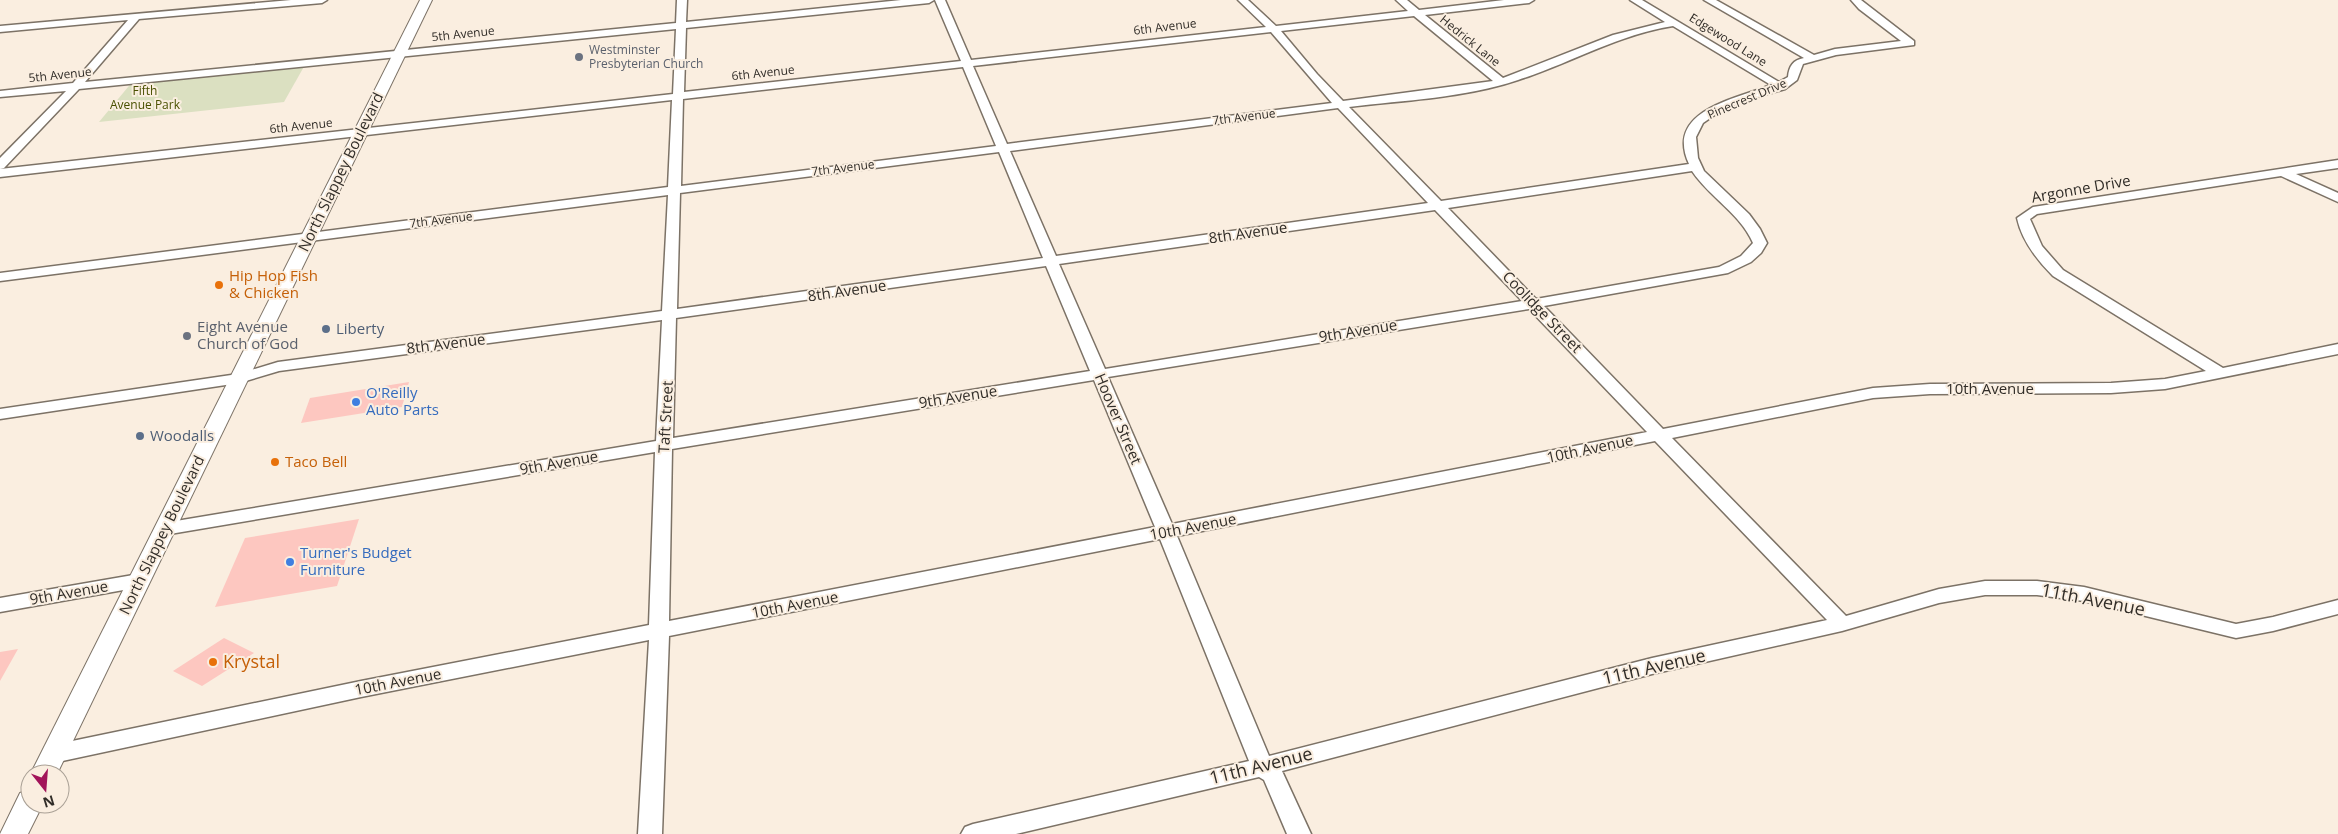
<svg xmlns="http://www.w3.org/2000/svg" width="2338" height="834" font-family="'Open Sans',sans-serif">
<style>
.green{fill:#dbe0c1}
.building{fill:#fdc7c0}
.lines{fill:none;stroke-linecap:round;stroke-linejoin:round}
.minor-casing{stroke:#7c7266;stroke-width:3}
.major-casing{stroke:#7c7266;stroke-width:2}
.minor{fill:#fff;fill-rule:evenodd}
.major{fill:#fff;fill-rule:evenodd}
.worship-dot{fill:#6b7280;stroke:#faeee0;stroke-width:2}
.food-dot{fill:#e8710a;stroke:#faeee0;stroke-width:2}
.service-dot{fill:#5c6f8a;stroke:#faeee0;stroke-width:2}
.shop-dot{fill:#3f7fe0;stroke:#faeee0;stroke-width:2}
.labels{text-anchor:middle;stroke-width:4;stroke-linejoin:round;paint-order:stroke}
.far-street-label{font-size:12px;fill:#312d28;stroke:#faeee0}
.far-worship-label{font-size:12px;fill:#5b616d;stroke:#faeee0;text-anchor:start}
.far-park-label{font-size:12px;fill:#495001;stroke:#faeee0}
.street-label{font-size:15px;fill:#312d28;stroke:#faeee0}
.food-label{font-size:15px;fill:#c56008;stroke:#faeee0;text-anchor:start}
.worship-label{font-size:15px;fill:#5b616d;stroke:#faeee0;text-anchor:start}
.service-label{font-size:15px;fill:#4e5e75;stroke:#faeee0;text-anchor:start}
.shop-label{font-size:15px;fill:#366cbe;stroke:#faeee0;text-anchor:start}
.near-street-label{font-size:18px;fill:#312d28;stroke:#faeee0}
.near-food-label{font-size:18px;fill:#c56008;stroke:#faeee0;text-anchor:start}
</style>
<rect width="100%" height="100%" fill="#faeee0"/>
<polygon class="green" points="306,63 284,102 99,122 133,81"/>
<g class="building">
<polygon points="409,382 402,407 301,423 310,398"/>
<polygon points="359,519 337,586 215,607 245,538"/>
<polygon points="224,638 254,653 202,686 173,671"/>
<polygon points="18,649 0,681 0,652"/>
</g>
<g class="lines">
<g class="minor-casing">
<g id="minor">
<path d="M 291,0 L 327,0 L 322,3 L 139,19 L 85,82 L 676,23 L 677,0 L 687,0 L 686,22 L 901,0 L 934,0 L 929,3 L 686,28 L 684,92 L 961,61 L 935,0 L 945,0 L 971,60 L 1266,27 L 1238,0 L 1248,0 L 1276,26 L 1408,11 L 1396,0 L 1407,0 L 1419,10 L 1504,0 L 1534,0 L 1529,3 L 1425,15 L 1503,78 L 1613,35 L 1665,22 L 1630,0 L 1642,0 L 1779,82 L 1788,77 C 1789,66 1793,60 1804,58 L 1704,0 L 1716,0 L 1814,55 L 1835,49 L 1901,41 L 1859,9 L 1851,0 L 1861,0 L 1914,41 L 1914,45 L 1836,55 L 1803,64 L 1797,80 L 1785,89 L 1741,102 L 1719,112 L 1703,123 L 1696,137 L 1698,158 L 1704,171 L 1749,214 L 1760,229 L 1767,243 L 1761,253 L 1751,262 L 1728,273 L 1544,306 L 1663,429 L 1873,388 L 1930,384 L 2111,383 L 2165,379 L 2206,371 L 2053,276 C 2037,260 2022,241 2017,218 L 2033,207 L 2338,160 L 2338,168 L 2296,174 L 2338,193 L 2338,202 L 2281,176 L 2037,214 L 2030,219 L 2042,246 L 2063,270 L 2223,368 L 2338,344 L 2338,354 L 2165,389 L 2111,393 L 1930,394 L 1873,398 L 1672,438 L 1846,616 L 1939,589 L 1985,581 L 2037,581 L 2084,587 L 2236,624 L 2273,617 L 2338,600 L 2338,614 L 2273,631 L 2236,638 L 2084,601 L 2037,595 L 1985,595 L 1939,603 L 1842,631 L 1652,674 L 1282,771 L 1311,834 L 1287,834 L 1264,780 L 1259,777 L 1016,834 L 961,834 L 965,827 L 973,824 L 1249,761 L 1160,539 L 669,636 L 662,834 L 638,834 L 649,640 L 361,697 L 53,763 L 45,760 L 42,754 L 45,748 L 53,745 L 361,681 L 649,625 L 655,452 L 164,535 L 158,533 L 155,529 L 158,525 L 164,523 L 656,441 L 662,320 L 279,371 L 239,383 L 0,419 L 0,409 L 238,374 L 278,362 L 662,311 L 668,195 L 0,281 L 0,273 L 668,187 L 672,100 L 0,177 L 0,169 L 673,94 L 676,29 L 79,89 L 4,168 L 0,169 L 0,158 L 66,91 L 0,97 L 0,91 L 73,83 L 128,20 L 0,32 L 0,26 ZM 1414,16 L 1493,81 L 1343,101 L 1317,74 L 1281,31 ZM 1673,26 L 1771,85 C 1737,99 1664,110 1689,164 L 1441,201 L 1349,107 C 1405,100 1465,98 1518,80 C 1571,63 1617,35 1673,26 ZM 1271,32 L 1332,103 L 1007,144 L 973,66 ZM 963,67 L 996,146 L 681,186 L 683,99 ZM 1338,108 L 1428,203 L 1056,256 L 1010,151 ZM 999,152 L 1043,258 L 677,309 L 680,193 ZM 1692,171 C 1710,198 1740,213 1753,243 L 1741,256 L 1719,267 L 1536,299 L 1448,208 ZM 1435,210 L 1522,301 L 1105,369 L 1059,264 ZM 1046,266 L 1090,371 L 673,438 L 676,318 ZM 1529,309 L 1647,432 L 1172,524 L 1108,377 ZM 1094,380 L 1155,527 L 669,621 L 672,449 ZM 1655,441 L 1827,620 L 1652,658 L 1269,756 L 1177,536 Z"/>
<polygon points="139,574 146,576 148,581 146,586 0,612 0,598"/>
</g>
</g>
<g class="major-casing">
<g id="major">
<polygon points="420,0 432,0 57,774 30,775"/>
<polygon points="30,789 30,804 43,804 28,834 0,834 20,793"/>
</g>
</g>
<use href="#minor" class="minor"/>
<use href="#major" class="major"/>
</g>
<g class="worship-dot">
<circle cx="579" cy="57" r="5"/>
<circle cx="187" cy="336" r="5"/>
</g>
<g class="food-dot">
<circle cx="219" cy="285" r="5"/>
<circle cx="275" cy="462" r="5"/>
<circle cx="213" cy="662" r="5"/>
</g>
<g class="service-dot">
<circle cx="326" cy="329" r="5"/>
<circle cx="140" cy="436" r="5"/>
</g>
<g class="shop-dot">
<circle cx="356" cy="402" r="5"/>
<circle cx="290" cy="562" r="5"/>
</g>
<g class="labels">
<g class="far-street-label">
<text transform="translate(1165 27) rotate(-7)" y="4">6th Avenue</text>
<text transform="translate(463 34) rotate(-6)" y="4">5th Avenue</text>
<text transform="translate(1728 40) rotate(32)" y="4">Edgewood Lane</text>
<text transform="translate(1470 41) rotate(39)" y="4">Hedrick Lane</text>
<text transform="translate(763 73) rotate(-6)" y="4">6th Avenue</text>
<text transform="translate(60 75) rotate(-6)" y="4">5th Avenue</text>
<text transform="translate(1747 99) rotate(-23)" y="4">Pinecrest Drive</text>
<text transform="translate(1244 117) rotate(-7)" y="4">7th Avenue</text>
<text transform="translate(301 126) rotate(-6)" y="4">6th Avenue</text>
<text transform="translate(843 168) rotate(-7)" y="4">7th Avenue</text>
<text transform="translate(441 220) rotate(-7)" y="4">7th Avenue</text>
</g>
<g class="far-worship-label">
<text x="589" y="54">Westminster<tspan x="589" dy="14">Presbyterian Church</tspan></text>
</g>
<g class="far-park-label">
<text x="145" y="95">Fifth<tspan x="145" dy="14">Avenue Park</tspan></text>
</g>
<g class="street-label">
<text transform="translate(341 172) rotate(-64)" y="5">North Slappey Boulevard</text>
<text transform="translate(2081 189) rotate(-10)" y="5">Argonne Drive</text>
<text transform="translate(1248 233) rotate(-8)" y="5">8th Avenue</text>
<text transform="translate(847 291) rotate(-8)" y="5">8th Avenue</text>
<text transform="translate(1542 312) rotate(46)" y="5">Coolidge Street</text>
<text transform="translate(1358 331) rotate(-9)" y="5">9th Avenue</text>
<text transform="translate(446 344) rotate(-7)" y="5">8th Avenue</text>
<text x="1990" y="394">10th Avenue</text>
<text transform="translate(958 397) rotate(-9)" y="5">9th Avenue</text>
<text transform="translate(666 417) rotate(-87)" y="5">Taft Street</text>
<text transform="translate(1118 419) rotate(67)" y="5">Hoover Street</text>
<text transform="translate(1590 449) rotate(-12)" y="5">10th Avenue</text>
<text transform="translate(559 463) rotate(-10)" y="5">9th Avenue</text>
<text transform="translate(1193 527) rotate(-11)" y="5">10th Avenue</text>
<text transform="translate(162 535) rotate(-64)" y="5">North Slappey Boulevard</text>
<text transform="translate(69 593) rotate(-10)" y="5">9th Avenue</text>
<text transform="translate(795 605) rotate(-11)" y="5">10th Avenue</text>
<text transform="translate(398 682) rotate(-11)" y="5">10th Avenue</text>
</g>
<g class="food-label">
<text x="229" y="281">Hip Hop Fish<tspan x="229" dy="17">&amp; Chicken</tspan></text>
<text x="285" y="467">Taco Bell</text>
</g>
<g class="worship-label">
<text x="197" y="332">Eight Avenue<tspan x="197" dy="17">Church of God</tspan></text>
</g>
<g class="service-label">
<text x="336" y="334">Liberty</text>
<text x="150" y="441">Woodalls</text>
</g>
<g class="shop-label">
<text x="366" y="398">O'Reilly<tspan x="366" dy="17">Auto Parts</tspan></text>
<text x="300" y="558">Turner's Budget<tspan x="300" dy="17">Furniture</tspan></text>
</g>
<g class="near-street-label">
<text transform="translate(2093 600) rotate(11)" y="6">11th Avenue</text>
<text transform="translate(1654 667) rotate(-13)" y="6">11th Avenue</text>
<text transform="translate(1261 766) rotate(-14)" y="6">11th Avenue</text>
</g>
<g class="near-food-label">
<text x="223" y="668">Krystal</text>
</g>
</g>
<g transform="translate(45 789) rotate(163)"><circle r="24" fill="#faeee0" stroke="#aaa196"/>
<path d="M0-4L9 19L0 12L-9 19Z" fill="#a2145a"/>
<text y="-8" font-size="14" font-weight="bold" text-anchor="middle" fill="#312d28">N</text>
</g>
</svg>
